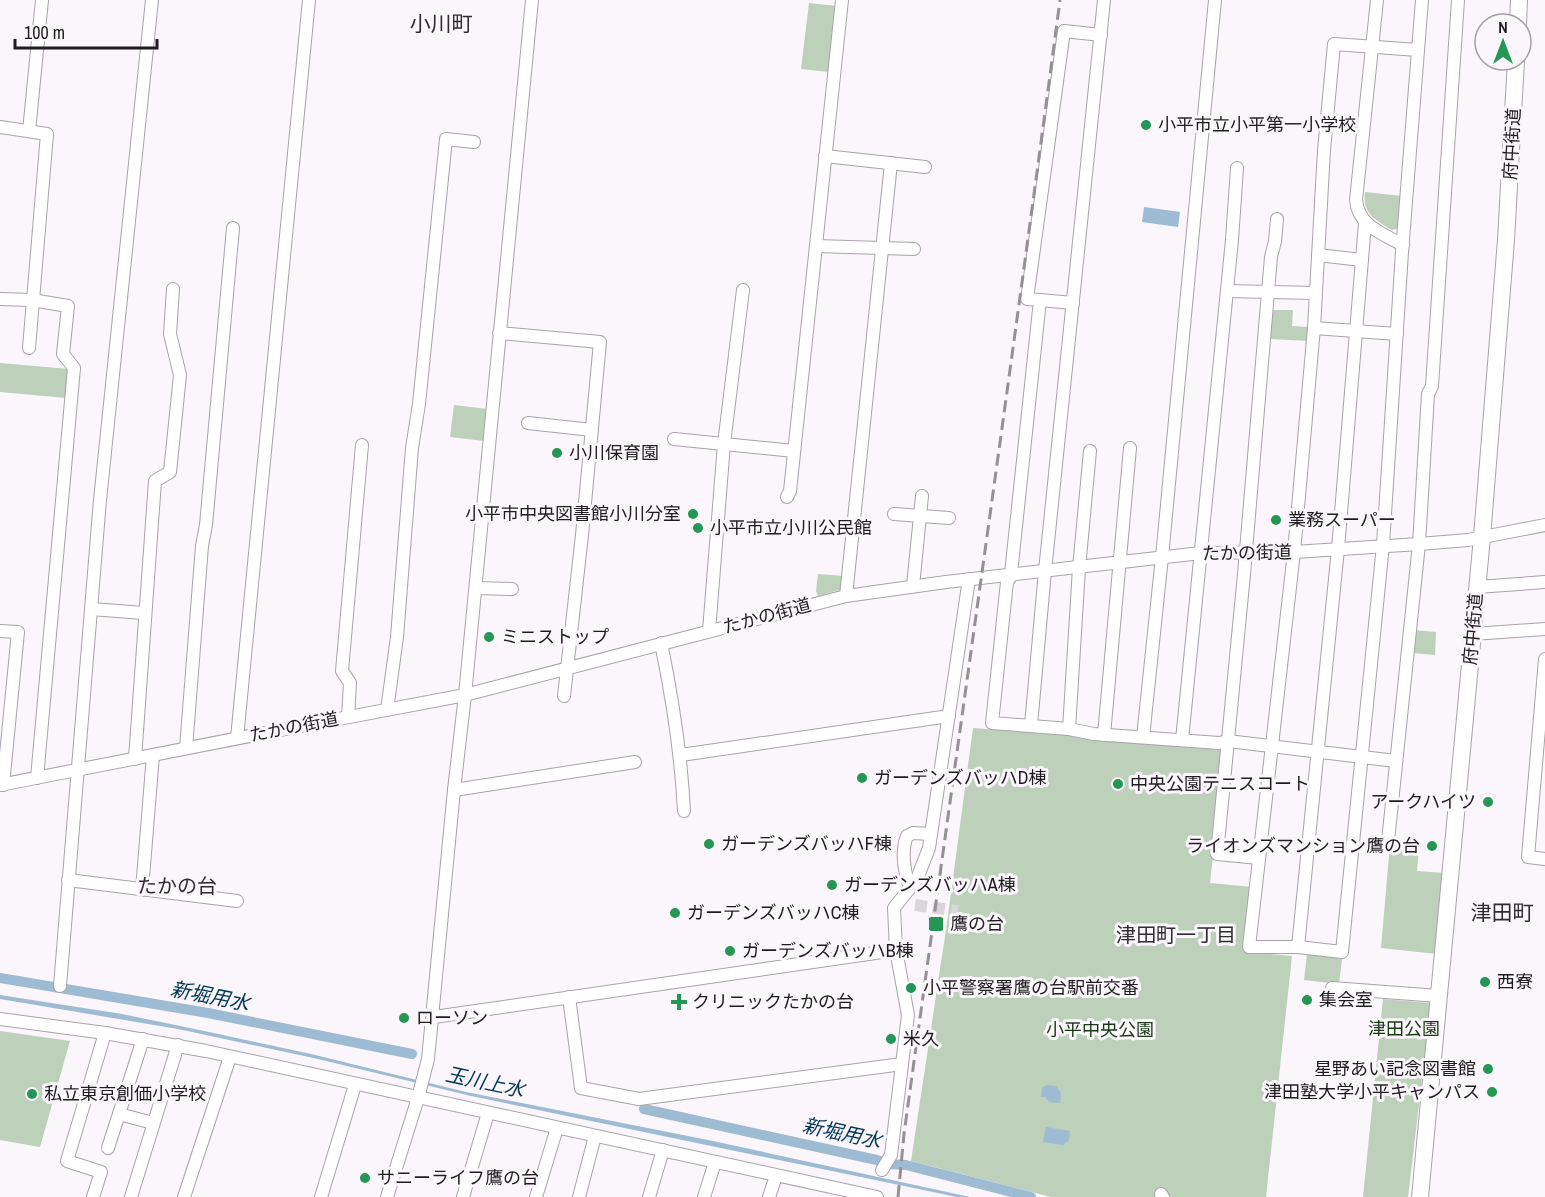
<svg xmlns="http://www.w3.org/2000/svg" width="1545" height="1197" font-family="'Archivo Narrow','Noto Sans JP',sans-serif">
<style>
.green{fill:#bcd0ba}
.water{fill:#9dbbd3}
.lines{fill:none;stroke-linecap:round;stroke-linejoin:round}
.canal{stroke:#9dbbd3;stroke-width:10}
.minor-tunnel{stroke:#dad4db;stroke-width:12;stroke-dasharray:12 6;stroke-linecap:butt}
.minor-casing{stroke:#a8a3a9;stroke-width:14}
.major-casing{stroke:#a8a3a9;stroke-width:18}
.minor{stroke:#fff;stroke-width:12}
.major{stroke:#fff;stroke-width:16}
.rail{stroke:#949095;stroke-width:3;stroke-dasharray:12 6;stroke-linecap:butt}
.poi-dot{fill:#239753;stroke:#fbf5fc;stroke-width:2}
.labels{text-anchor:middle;stroke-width:6;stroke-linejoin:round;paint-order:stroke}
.poi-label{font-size:18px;fill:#1e1c1e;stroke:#fbf5fc;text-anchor:start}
.street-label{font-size:18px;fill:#1e1c1e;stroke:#fbf5fc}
.park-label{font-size:18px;fill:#163a12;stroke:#fbf5fc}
.neighbourhood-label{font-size:20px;fill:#2f2b30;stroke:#fbf5fc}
.water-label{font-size:20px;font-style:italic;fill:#003757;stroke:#fbf5fc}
.quarter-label{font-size:21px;fill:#2f2b30;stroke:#fbf5fc}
</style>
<rect width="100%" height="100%" fill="#fbf5fc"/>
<g class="green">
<polygon points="809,3 837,6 829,72 801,69"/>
<path d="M 1365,192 L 1402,196 L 1400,228 L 1392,230 C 1375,220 1362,213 1365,192 Z"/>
<polygon points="1271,310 1293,310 1292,326 1307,327 1309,341 1268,339"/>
<polygon points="0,363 69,369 66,398 0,392"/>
<polygon points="454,405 488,409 484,441 450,437"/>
<polygon points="818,574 844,576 843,589 818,596 816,591"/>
<polygon points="1413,630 1436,632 1435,655 1413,653"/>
<polygon points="973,728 1225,747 1210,883 1253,887 1247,952 1292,956 1266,1197 1051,1197 911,1161 947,923"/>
<polygon points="1390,844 1419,847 1417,871 1444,873 1437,954 1381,948"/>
<polygon points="1307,954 1342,959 1339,984 1304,980"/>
<polygon points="1383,999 1431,1003 1408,1197 1363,1197"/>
<polygon points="0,1031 70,1041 40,1147 0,1140"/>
</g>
<g class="water">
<polygon points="1144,207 1180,212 1178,227 1142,222"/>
<polygon points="0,995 122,1014 209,1032 311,1054 466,1092 713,1141 970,1197 957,1197 471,1096 318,1059 178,1029 0,999"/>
<polygon points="1046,1085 1056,1086 1061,1093 1060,1103 1049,1102 1045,1097 1041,1097 1042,1088"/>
<polygon points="1046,1127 1070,1131 1069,1140 1063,1145 1043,1142"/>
</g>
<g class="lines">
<g class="canal">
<polyline points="0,978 208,1013 412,1054"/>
<polyline points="644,1109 877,1160 888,1164 906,1165 1031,1197"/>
</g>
<polyline class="minor-tunnel" points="915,905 958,911"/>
<g class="minor-casing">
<g id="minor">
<path d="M 1377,0 L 1356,200 C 1358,226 1383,234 1403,245"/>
<polyline points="1101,35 1064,31 1027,299 1040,300 1012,564 1011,576 1007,582 992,723 1069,729 1094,734 1219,743 1228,741 1396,761"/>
<polyline points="1418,50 1334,44 1324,150 1314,328 1294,552 1249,947 1298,947 1342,952 1383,545 1402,252 1422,0"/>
<polyline points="0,127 47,134 29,348"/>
<polyline points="29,131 42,0"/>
<polyline points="825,156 925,167"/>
<polyline points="816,246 914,249"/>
<polyline points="1318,255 1362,260"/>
<polyline points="1227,291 1315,293"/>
<polyline points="0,299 32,300 68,306 63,354 74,368 37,778"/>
<polyline points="1040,300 1073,303"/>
<polyline points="1314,328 1397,334"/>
<polyline points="499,333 600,342 582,535 564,696"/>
<polyline points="528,423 592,430"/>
<polyline points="674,439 794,451"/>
<polyline points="787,497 790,491 842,0"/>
<polyline points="894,514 949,518"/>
<polyline points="913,586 922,496"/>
<polyline points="1477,587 1545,582"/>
<polyline points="476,588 512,589"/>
<polyline points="846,596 891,163"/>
<polyline points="91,609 144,613"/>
<polyline points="0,631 18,632 3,785"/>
<polyline points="709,631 724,444 743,290"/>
<polyline points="1473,634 1545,629"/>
<path d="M 661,643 C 673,701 681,752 684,811"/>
<polyline points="1545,659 1528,857 1545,859"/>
<polyline points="387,710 397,637 412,448 419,404 446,139 474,142"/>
<polyline points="348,717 350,683 342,671 362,445"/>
<polyline points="1031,725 1045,571 1104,0"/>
<polyline points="1069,729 1079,568 1090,451"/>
<polyline points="1104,735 1130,448"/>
<polyline points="1143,737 1162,557 1215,0"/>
<polyline points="237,738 309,0"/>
<polyline points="1182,740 1232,240 1237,168"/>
<polyline points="186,748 202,546 206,525 233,228"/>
<polyline points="681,755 949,716"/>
<polyline points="135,759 155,481 170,472 180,375 170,334 173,289"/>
<polyline points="0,785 270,732 465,695 846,596 946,582 1201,553 1294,552 1419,544 1468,540 1545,525"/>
<polyline points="454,790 635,762"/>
<polyline points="1388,841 1419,544 1428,394 1432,386 1458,0"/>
<polyline points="1259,858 1217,854 1244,574 1271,257 1275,241 1277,219"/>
<polyline points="68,880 237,901"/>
<path d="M 910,887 C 904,873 901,850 907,836 L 913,833 L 931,834"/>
<polyline points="142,890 153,755"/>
<polyline points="1298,947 1338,549 1365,223"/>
<polyline points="60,986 100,500 152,0"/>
<polyline points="1332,988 1439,996"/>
<polyline points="569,997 581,1088 639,1099 902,1064"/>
<polyline points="434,1017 896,950"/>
<polyline points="0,1019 105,1033 206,1051 877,1197"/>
<polyline points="119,1114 153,1123"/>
<polyline points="108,1148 143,1039"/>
<polyline points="882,1170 891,1155 908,1015 896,950 894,908 917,879 929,848 969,579"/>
<polyline points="1161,1194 1163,1197"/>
<polyline points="93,1197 101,1172 67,1161 105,1033"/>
<polyline points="131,1197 178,1045"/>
<polyline points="184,1197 230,1057"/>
<polyline points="321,1197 355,1085"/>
<polyline points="387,1197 418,1098 428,1059 454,790 465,695 532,0"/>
<polyline points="463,1197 488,1113"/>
<polyline points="536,1197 557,1128"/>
<polyline points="579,1197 595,1136"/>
<polyline points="649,1197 663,1150"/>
<polyline points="704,1197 715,1162"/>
<polyline points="769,1197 776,1176"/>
</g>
</g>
<g class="major-casing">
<g id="major">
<polyline points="1518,24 1519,0"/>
<polyline points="1420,1197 1482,537 1506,240 1516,60"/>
</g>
</g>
<use href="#minor" class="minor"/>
<use href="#major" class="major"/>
<path class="rail" d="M 898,1197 L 904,1134 C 956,756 1010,378 1060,0"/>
</g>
<g class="poi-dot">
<circle cx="1146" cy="125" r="6"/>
<circle cx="557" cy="453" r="6"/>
<circle cx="693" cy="514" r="6"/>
<circle cx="1276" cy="520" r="6"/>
<circle cx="698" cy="528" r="6"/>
<circle cx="489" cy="637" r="6"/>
<circle cx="862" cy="778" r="6"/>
<circle cx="1118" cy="784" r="6"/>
<circle cx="1488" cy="802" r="6"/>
<circle cx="709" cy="844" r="6"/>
<circle cx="1432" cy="846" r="6"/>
<circle cx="832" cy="885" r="6"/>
<circle cx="675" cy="913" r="6"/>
<rect x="928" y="916" width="16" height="16" rx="3"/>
<circle cx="730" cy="951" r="6"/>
<circle cx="1485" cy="982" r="6"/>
<circle cx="911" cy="988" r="6"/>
<circle cx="1307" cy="1000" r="6"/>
<path d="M676 993h6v6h6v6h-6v6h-6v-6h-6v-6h6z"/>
<circle cx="404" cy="1018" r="6"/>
<circle cx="891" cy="1039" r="6"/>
<circle cx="1488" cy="1069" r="6"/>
<circle cx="1492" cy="1092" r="6"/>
<circle cx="32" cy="1094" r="6"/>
<circle cx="365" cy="1178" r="6"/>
</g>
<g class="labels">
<g class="poi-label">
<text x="1158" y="131">小平市立小平第一小学校</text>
<text x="569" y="459">小川保育園</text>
<text x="681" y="520" text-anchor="end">小平市中央図書館小川分室</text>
<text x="1288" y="526">業務スーパー</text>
<text x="710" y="534">小平市立小川公民館</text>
<text x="501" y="643">ミニストップ</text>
<text x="874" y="784">ガーデンズバッハD棟</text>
<text x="1130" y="790">中央公園テニスコート</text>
<text x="1476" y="808" text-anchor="end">アークハイツ</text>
<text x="721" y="850">ガーデンズバッハF棟</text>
<text x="1420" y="852" text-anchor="end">ライオンズマンション鷹の台</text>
<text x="844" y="891">ガーデンズバッハA棟</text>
<text x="687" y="919">ガーデンズバッハC棟</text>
<text x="950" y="930">鷹の台</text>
<text x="742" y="957">ガーデンズバッハB棟</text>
<text x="1497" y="988">西寮</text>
<text x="923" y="994">小平警察署鷹の台駅前交番</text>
<text x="1319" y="1006">集会室</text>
<text x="692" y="1008">クリニックたかの台</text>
<text x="416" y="1024">ローソン</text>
<text x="903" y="1045">米久</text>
<text x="1476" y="1075" text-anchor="end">星野あい記念図書館</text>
<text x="1480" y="1098" text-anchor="end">津田塾大学小平キャンパス</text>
<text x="44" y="1100">私立東京創価小学校</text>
<text x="377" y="1184">サニーライフ鷹の台</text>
</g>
<g class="street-label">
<text transform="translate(1512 144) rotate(-87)" y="6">府中街道</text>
<text transform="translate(1247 553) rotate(-1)" y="6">たかの街道</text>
<text transform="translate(767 616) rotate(-15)" y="6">たかの街道</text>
<text transform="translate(1473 629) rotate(-85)" y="6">府中街道</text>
<text transform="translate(294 727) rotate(-11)" y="6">たかの街道</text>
</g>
<g class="park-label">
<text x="1404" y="1035">津田公園</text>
<text x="1100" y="1036">小平中央公園</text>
</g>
<g class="neighbourhood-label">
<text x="177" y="893">たかの台</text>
<text x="1176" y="942">津田町一丁目</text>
</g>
<g class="water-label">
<text transform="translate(210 996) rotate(11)" y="7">新堀用水</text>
<text transform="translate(485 1082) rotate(12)" y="7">玉川上水</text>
<text transform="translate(842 1133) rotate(12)" y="7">新堀用水</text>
</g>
<g class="quarter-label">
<text x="441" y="31">小川町</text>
<text x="1502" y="920">津田町</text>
</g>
</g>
<g transform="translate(1503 42)"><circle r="28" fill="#fbf5fc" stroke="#a39ea3" stroke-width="1.5"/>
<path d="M0-4.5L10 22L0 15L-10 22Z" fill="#239753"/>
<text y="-9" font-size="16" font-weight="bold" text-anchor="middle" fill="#1e1c1e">N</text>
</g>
<path d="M15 39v9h142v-9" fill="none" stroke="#1e1c1e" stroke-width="3"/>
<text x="24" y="39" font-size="18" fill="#1e1c1e" stroke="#fbf5fc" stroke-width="4.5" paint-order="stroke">100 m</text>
</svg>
